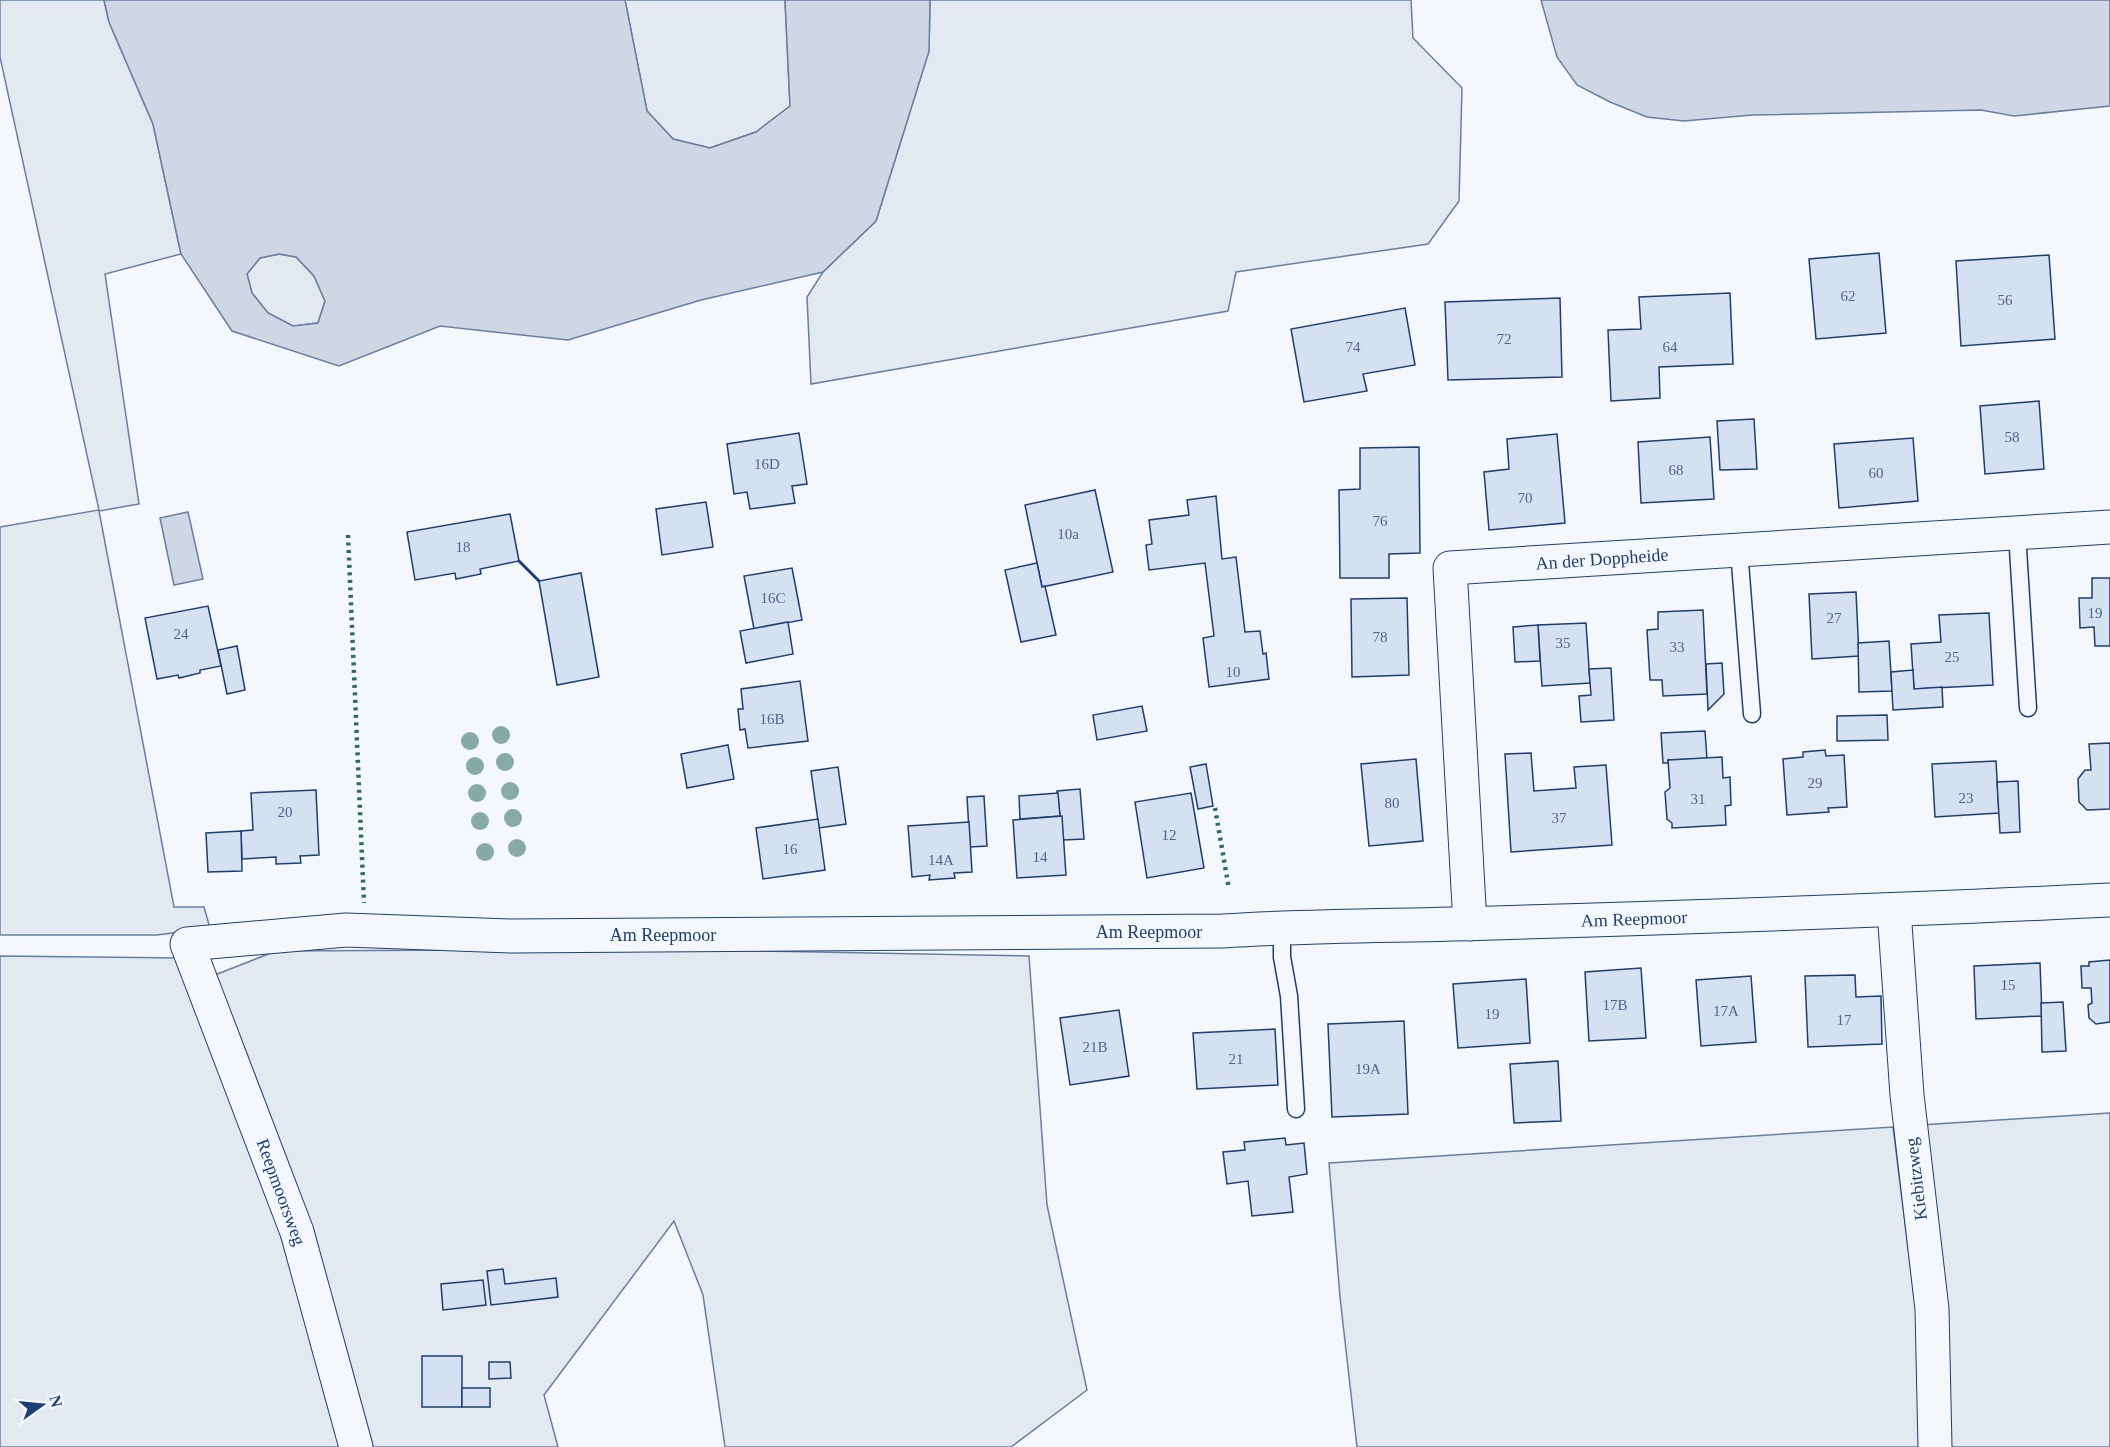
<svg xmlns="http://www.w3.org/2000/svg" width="2110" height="1447" font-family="Georgia,serif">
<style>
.green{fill:#e3e9f0;stroke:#687fa3;stroke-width:1.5}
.water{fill:#cfd7e4;stroke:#687fa3;stroke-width:1.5;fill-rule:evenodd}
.building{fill:#d5e0f0;stroke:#1d3f73;stroke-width:1.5}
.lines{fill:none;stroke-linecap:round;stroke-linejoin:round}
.service-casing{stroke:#1d3f73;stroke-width:19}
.minor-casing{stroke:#1d3f73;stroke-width:35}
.service{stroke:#f4f7fb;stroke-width:16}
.minor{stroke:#f4f7fb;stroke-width:33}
.hedge{stroke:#2c6c60;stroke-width:4.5;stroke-dasharray:3 4.5;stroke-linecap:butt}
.wall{stroke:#1d3f73;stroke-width:3}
.tree{fill:#86aba6}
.labels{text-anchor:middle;stroke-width:4.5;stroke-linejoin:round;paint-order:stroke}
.number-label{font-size:15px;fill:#4b6792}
.street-label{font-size:18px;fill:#1d3f73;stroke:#f4f7fb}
</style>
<rect width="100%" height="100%" fill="#f4f7fb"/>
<g class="green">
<polygon points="0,0 104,0 109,22 153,124 181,254 105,274 139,504 99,511 174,907 204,907 210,928 157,935 0,935 0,527 99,510 0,57"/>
<polygon points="625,0 785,0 790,106 756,132 710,148 673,139 647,111"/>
<polygon points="930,0 1411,0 1413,38 1462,88 1459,201 1428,244 1236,272 1228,311 811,384 807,297 823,272 876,221 929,51"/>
<polygon points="279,254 296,257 314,276 325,301 318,323 293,326 268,313 252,293 247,274 260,258"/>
<polygon points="653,949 1029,956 1047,1205 1087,1390 1011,1447 725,1447 703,1295 674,1221 544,1395 558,1447 366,1447 215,975 276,951"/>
<polygon points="0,956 184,958 290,1262 344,1447 0,1447"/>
<polygon points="2110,1113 2110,1447 1946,1447 1920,1125"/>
<polygon points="1893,1127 1922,1360 1919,1447 1357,1447 1340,1297 1329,1163"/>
</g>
<g class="water">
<path d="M 104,0 L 625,0 L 647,111 L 673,139 L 710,148 L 756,132 L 790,106 L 785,0 L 930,0 L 929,51 L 876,221 L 823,272 L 701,300 L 568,340 L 440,326 L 339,366 L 232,331 L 181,254 L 153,124 L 109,22 ZM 279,254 L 296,257 L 314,276 L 325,301 L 318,323 L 293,326 L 268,313 L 252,293 L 247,274 L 260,258 Z"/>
<polygon points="1541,0 2110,0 2110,106 2014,116 1981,110 1752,115 1684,121 1647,117 1610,102 1577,85 1557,57"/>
<polygon points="188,512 203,579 174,585 160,518"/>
</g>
<g class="building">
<polygon points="1879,253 1886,333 1816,339 1809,259"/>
<polygon points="2049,255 2055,339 1961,346 1956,261"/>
<polygon points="1730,293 1733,364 1659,367 1660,398 1611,401 1608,330 1641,329 1639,297"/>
<polygon points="1560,298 1562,377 1448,380 1445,302"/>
<polygon points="1405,308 1415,365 1363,374 1367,391 1304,402 1291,329"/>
<polygon points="2039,401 2044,469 1985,474 1980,406"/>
<polygon points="1754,419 1757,469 1720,470 1717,421"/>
<polygon points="799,433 807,484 792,486 795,503 750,509 747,492 734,494 727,444"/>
<polygon points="1557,434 1565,523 1489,530 1484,472 1509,469 1507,439"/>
<polygon points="1710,437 1714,499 1641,503 1638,442"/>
<polygon points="1913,438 1918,501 1839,508 1834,444"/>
<polygon points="1419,447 1420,553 1389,554 1389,578 1340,578 1339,490 1360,489 1360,448"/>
<polygon points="1095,490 1113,572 1042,587 1025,505"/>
<polygon points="1216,496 1222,559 1236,557 1245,632 1260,631 1263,654 1266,653 1269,679 1209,687 1203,638 1214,636 1205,563 1149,570 1146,545 1152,544 1149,520 1189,515 1187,500"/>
<polygon points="706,502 713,547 662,555 656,509"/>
<polygon points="510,514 519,561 480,569 481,574 456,579 455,573 415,580 407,532"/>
<polygon points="1037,563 1042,587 1045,586 1056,635 1021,642 1005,570"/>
<polygon points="792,568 802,620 754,629 744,576"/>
<polygon points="581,573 599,677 557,685 539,581"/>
<polygon points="2092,578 2110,578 2110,646 2095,646 2094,627 2080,628 2079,598 2092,598"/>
<polygon points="1856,592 1859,656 1812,659 1809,594"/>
<polygon points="1407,598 1409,675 1352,677 1351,599"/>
<polygon points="208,606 221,666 200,670 200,673 179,678 178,675 157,679 145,618"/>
<polygon points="1703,610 1707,694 1663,696 1662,680 1650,680 1647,630 1658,629 1658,612"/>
<polygon points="1989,613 1993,685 1914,689 1911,644 1941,642 1939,615"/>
<polygon points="788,622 793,654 746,663 740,631"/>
<polygon points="1586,623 1590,683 1542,686 1538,625"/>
<polygon points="1538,625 1540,661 1515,662 1513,627"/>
<polygon points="1889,641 1892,691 1859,692 1858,643"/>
<polygon points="237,646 245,690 227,694 218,650"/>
<polygon points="1722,663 1724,694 1708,710 1706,664"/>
<polygon points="1611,668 1614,720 1581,722 1579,696 1591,695 1589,669"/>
<polygon points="1913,670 1914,689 1942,687 1943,707 1893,710 1891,672"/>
<polygon points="800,681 808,741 748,748 745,729 740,730 738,709 743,709 741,689"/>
<polygon points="1142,706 1147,731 1097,740 1093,715"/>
<polygon points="1887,715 1888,740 1837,741 1837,716"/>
<polygon points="1705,731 1707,759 1668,760 1668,763 1663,763 1661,733"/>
<polygon points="2110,743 2110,809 2087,810 2079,802 2078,779 2085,770 2091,770 2089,744"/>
<polygon points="728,745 734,779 687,788 681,754"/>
<polygon points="1825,750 1826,756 1844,755 1847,807 1828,808 1829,812 1787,815 1783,759 1803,757 1803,752"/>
<polygon points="1531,753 1534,791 1576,788 1574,767 1606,765 1612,845 1511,852 1505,754"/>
<polygon points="1722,757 1723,778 1730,777 1731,805 1725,806 1726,825 1672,828 1672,823 1667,819 1665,792 1670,788 1668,760"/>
<polygon points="1416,759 1423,841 1369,846 1361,764"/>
<polygon points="1996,761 1999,813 1935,817 1932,764"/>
<polygon points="1206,764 1213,806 1198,809 1190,767"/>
<polygon points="838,767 846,824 819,828 811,771"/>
<polygon points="2018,781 2020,832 2000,833 1997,782"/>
<polygon points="1080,789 1084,839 1063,840 1057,791"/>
<polygon points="316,790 319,855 300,856 301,863 276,864 276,857 242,859 241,831 253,830 251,793"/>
<polygon points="1058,793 1060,816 1020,819 1019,796"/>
<polygon points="1191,793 1204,868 1147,878 1135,802"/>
<polygon points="984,796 987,846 970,847 967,797"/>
<polygon points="1062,816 1066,875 1017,878 1013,820"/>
<polygon points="818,819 825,870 763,879 756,828"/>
<polygon points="969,822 972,872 954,873 955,878 929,880 930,875 912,877 908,826"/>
<polygon points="241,831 242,871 208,872 206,833"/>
<polygon points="2110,960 2110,1022 2096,1024 2089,1018 2088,1005 2092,1003 2091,988 2082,988 2081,966 2089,966 2089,962"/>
<polygon points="2040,963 2042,1016 1976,1019 1974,966"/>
<polygon points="1641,968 1646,1038 1589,1041 1585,972"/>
<polygon points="1855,975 1856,997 1881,996 1882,1044 1808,1047 1805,976"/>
<polygon points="1751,976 1756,1042 1701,1046 1696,980"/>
<polygon points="1526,979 1530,1043 1458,1048 1453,984"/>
<polygon points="2063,1002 2066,1051 2042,1052 2041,1003"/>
<polygon points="1119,1010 1129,1076 1070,1085 1060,1018"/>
<polygon points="1404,1021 1408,1114 1332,1117 1328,1024"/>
<polygon points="1275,1029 1278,1085 1197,1089 1193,1033"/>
<polygon points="1558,1061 1561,1121 1514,1123 1510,1064"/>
<polygon points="1285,1138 1286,1145 1304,1143 1307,1174 1289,1177 1293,1212 1252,1216 1248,1181 1227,1184 1223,1152 1245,1150 1244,1142"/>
<polygon points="503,1269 505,1284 556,1278 558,1297 491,1305 487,1271"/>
<polygon points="483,1280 486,1305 443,1310 441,1284"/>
<rect x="422" y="1356" width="40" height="51"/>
<polygon points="489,1362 510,1362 511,1378 489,1379"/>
<rect x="462" y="1388" width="28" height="19"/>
</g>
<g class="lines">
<g class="service-casing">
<g id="service">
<polyline points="2017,533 2028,708"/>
<polyline points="1739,550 1752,714"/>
<polyline points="1282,927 1282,957 1289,996 1296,1109"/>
</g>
</g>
<g class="minor-casing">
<g id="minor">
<polyline points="1894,910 1907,1095 1932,1309 1935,1447"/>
<polyline points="1470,924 1450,568 2110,527"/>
<path d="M 356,1447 L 297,1232 L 187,944 L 346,930 L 511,936 L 1223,931 C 1313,925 1404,926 1494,923 C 1700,917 1905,910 2110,900"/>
</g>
</g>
<use href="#service" class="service"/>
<use href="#minor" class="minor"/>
<g class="hedge">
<polyline points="348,535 364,903"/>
<polyline points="1215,808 1229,889"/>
</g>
<polyline class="wall" points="519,561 539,581"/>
</g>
<g class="tree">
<circle cx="501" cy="735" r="9"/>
<circle cx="470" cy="741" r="9"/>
<circle cx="505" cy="762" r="9"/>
<circle cx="475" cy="766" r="9"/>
<circle cx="510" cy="791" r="9"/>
<circle cx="477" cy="793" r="9"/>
<circle cx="513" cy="818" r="9"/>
<circle cx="480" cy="821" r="9"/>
<circle cx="517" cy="848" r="9"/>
<circle cx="485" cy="852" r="9"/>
</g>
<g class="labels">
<g class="number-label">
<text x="1848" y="301">62</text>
<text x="2005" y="305">56</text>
<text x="1504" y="344">72</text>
<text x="1353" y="352">74</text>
<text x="1670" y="352">64</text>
<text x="2012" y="442">58</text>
<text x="767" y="469">16D</text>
<text x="1676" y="475">68</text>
<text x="1876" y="478">60</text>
<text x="1525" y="503">70</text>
<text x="1380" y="526">76</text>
<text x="1068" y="539">10a</text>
<text x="463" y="552">18</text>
<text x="773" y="603">16C</text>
<text x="2095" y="618">19</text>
<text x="1834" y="623">27</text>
<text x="181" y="639">24</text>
<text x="1380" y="642">78</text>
<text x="1563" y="648">35</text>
<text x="1677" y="652">33</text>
<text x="1952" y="662">25</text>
<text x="1233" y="677">10</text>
<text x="772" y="724">16B</text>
<text x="1815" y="788">29</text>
<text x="1966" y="803">23</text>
<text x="1698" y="804">31</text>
<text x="1392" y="808">80</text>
<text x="285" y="817">20</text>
<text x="1559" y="823">37</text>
<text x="1169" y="840">12</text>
<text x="790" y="854">16</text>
<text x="1040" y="862">14</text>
<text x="941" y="865">14A</text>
<text x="2008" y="990">15</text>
<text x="1615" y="1010">17B</text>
<text x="1726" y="1016">17A</text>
<text x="1492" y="1019">19</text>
<text x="1844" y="1025">17</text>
<text x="1095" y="1052">21B</text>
<text x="1236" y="1064">21</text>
<text x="1368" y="1074">19A</text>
</g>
<g class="street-label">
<text transform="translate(1602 559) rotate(-4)" y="6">An der Doppheide</text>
<text transform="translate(1634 919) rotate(-2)" y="6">Am Reepmoor</text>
<text x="1149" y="938">Am Reepmoor</text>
<text x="663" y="941">Am Reepmoor</text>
<text transform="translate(1916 1179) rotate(-97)" y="6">Kiebitzweg</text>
<text transform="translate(281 1192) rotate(70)" y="6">Reepmoorsweg</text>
</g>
</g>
<g transform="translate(42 1405) rotate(75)" stroke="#f4f7fb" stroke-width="4.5" paint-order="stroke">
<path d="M0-4.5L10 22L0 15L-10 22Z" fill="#1d3f73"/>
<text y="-9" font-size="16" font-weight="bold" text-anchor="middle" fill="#1d3f73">N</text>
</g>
</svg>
